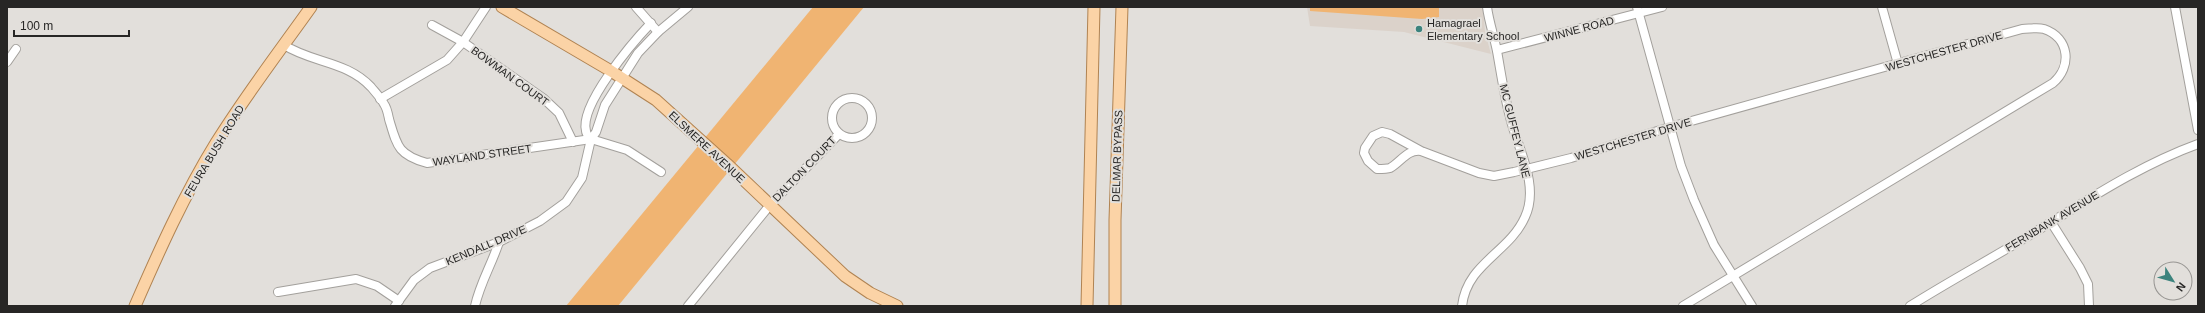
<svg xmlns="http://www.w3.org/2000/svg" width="2205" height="313" font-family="Helvetica,sans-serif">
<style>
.built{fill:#dbd2ca}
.green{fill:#f0b472}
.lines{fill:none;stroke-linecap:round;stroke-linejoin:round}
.minor-casing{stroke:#a3a09c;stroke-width:10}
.major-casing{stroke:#b08352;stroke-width:13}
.minor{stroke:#fff;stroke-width:8}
.major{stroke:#fbd3a6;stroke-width:11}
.poi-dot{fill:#3c837d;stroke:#e2dfdb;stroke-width:1.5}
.labels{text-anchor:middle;stroke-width:4;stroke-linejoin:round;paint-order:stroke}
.poi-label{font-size:11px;fill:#272625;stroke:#e2dfdb;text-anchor:start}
.street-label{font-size:11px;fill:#272625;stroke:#e2dfdb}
</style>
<rect width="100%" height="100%" fill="#e2dfdb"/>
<polygon class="built" points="1307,7 1483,7 1485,32 1491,54 1404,32 1310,26"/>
<g class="green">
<polygon points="813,7 864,7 618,306 566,306"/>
<polygon points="1310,7 1439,7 1439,17 1422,19 1310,11"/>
</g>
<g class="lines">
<g class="minor-casing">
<g id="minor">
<polyline points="636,7 658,32 688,7"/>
<polyline points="1637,7 1681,166 1694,200 1714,245 1752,306"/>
<polyline points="1882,7 1898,64"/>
<polyline points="2175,7 2198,130"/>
<polyline points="432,25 463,42 543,98 559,113 573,142"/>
<path d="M 284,45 C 312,63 347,61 371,87 C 375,92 381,98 384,104 C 387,108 388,114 389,119 C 397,146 398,155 427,163 L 591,139 L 627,150 L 661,172"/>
<polyline points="1497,50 1662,7"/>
<polyline points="7,62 16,49"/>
<circle cx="852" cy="118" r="20"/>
<polyline points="380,99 447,60 463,42 486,7"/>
<path d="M 591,139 C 589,137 586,134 586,131 C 579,105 633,42 651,23"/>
<path d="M 1421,151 C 1407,149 1401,162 1390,168 C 1387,169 1381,169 1377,169 L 1368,161 L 1364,153 L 1365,148 L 1373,136 L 1382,132 L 1390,134 L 1421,151 L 1479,173 L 1494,176 L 1514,172 L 1571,158 L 1670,127 L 1845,78 L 2022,29 C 2029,29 2037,27 2044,29 C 2070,38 2072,67 2053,83 L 1683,306"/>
<polyline points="2051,222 2080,268 2088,284 2089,306"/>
<polyline points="278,292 356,279 377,286 399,301"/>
<polyline points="395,306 414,280 430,268 499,242 540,221 566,202 582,178 591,139 596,132 605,105 638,53 658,32"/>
<path d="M 475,306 C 480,283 492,264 499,242"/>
<polyline points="688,306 770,205 839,134"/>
<path d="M 1462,306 C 1467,263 1509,253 1525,217 C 1540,185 1517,147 1510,117 C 1504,95 1501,73 1497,51 C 1494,36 1489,22 1487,7"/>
<path d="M 1910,306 C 1948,282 1987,261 2025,238 C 2082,204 2135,167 2198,144"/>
</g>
</g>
<g class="major-casing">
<g id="major">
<polyline points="502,7 611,71 656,100 727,164 845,276 870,293 897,306"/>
<path d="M 135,306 C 159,251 184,195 216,143 C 245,96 279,52 311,7"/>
<polyline points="1087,306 1094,7"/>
<polyline points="1115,306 1115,220 1122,7"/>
</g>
</g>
<use href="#minor" class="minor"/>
<use href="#major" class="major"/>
</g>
<circle class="poi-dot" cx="1419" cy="29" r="4"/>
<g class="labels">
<g class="poi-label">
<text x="1427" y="27">Hamagrael<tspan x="1427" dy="13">Elementary School</tspan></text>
</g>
<g class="street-label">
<text transform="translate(1579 29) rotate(-15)" y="4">WINNE ROAD</text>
<text transform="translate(1944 51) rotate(-16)" y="4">WESTCHESTER DRIVE</text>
<text transform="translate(510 76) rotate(36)" y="4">BOWMAN COURT</text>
<text transform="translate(1515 131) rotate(76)" y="4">MC GUFFEY LANE</text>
<text transform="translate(1633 139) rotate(-17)" y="4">WESTCHESTER DRIVE</text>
<text transform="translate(707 147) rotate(43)" y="4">ELSMERE AVENUE</text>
<text transform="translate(214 151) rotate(-59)" y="4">FEURA BUSH ROAD</text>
<text transform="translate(482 155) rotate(-8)" y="4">WAYLAND STREET</text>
<text transform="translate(1117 156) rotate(-88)" y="4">DELMAR BYPASS</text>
<text transform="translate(804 169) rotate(-46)" y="4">DALTON COURT</text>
<text transform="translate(2052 221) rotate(-31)" y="4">FERNBANK AVENUE</text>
<text transform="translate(486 245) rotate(-23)" y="4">KENDALL DRIVE</text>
</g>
</g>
<rect width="2205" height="313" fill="none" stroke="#272625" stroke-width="16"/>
<g transform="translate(2173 281) rotate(127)"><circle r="19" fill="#e2dfdb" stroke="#979592"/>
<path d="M0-3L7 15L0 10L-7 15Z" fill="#3c837d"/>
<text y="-6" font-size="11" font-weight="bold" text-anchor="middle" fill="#272625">N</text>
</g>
<path d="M14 30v6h115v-6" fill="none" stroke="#272625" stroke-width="2"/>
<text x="20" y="30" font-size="12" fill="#272625" stroke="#e2dfdb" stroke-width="3" paint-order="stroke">100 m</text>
</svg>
